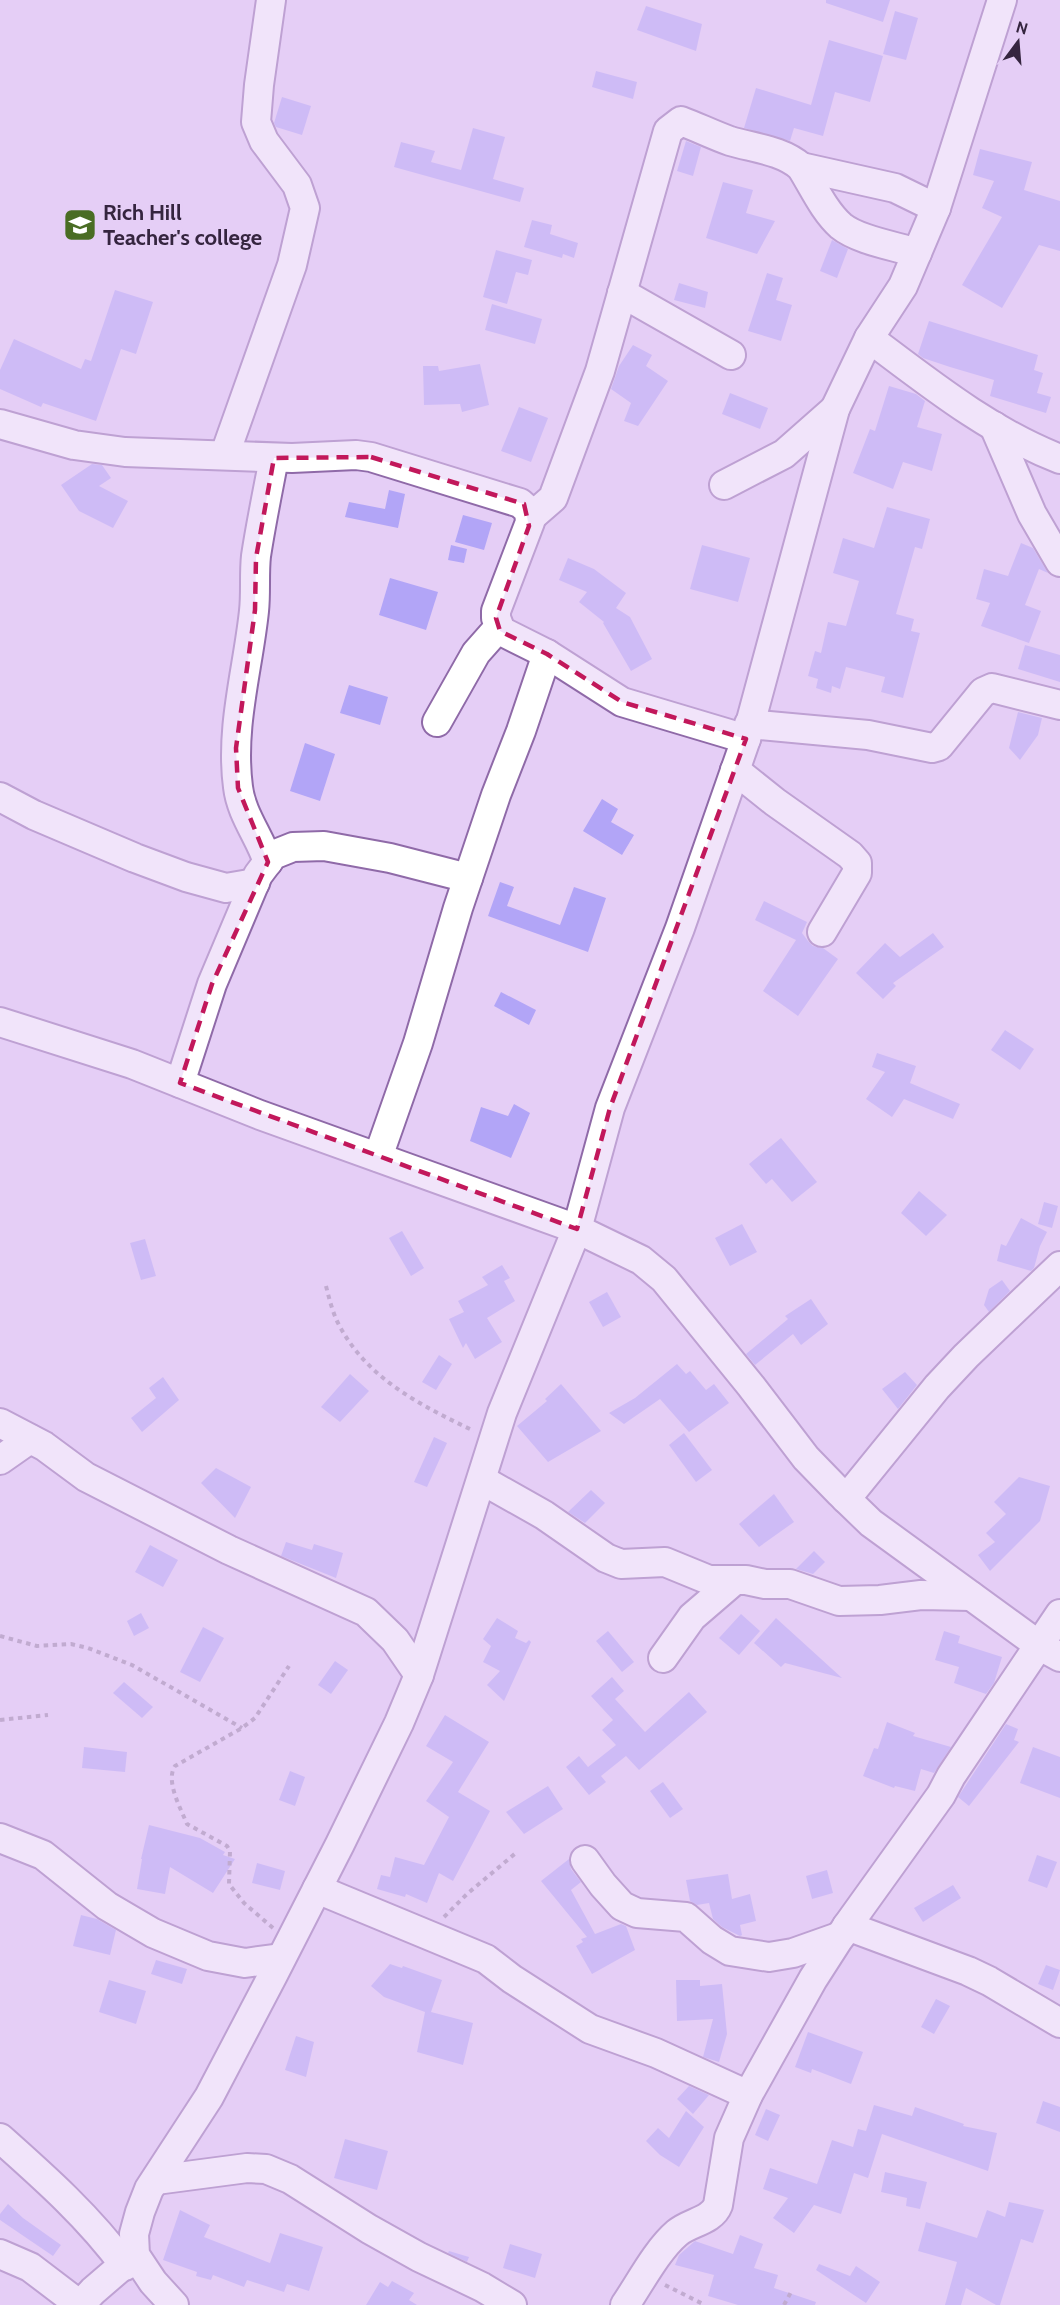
<svg xmlns="http://www.w3.org/2000/svg" width="1060" height="2305" font-family="Cabin,sans-serif">
<style>
.building{fill:#b2a5f7}
.lines{fill:none;stroke-linecap:round;stroke-linejoin:round}
.minor-casing{stroke:#8f6aa8;stroke-width:32}
.path{stroke:#9581a3;stroke-width:4;stroke-dasharray:4.5 4.5;stroke-linecap:butt}
.minor{stroke:#fff;stroke-width:28}
.marked{fill:none;stroke:#c2185b;stroke-width:4.5;stroke-dasharray:12 8;stroke-linejoin:round}
.labels{text-anchor:middle;stroke-width:5;stroke-linejoin:round;paint-order:stroke}
.poi-label{font-size:22px;font-weight:bold;fill:#35253f;stroke:#e5cef6;text-anchor:start}
</style>
<rect width="100%" height="100%" fill="#e5cef6"/>
<g class="building">
<polygon points="826,0 890,0 883,22 826,3"/>
<polygon points="646,6 702,24 696,51 637,30"/>
<polygon points="895,11 918,18 906,60 883,54"/>
<polygon points="829,40 883,56 870,102 835,92 823,136 794,128 790,141 744,128 756,88 811,105"/>
<polygon points="596,71 637,82 633,99 592,87"/>
<polygon points="282,97 311,106 302,135 276,127 274,123"/>
<polygon points="473,128 505,137 493,179 524,188 520,202 394,167 401,142 435,151 431,162 461,170"/>
<polygon points="686,141 701,147 693,176 677,171"/>
<polygon points="980,149 1032,162 1024,190 1060,201 1060,251 1039,245 1002,308 962,285 1002,217 982,208 994,181 973,175"/>
<polygon points="723,182 753,190 746,213 775,221 757,254 706,238"/>
<polygon points="532,220 552,225 550,234 578,243 574,258 563,254 562,258 524,247"/>
<polygon points="832,240 848,249 837,278 820,271"/>
<polygon points="496,250 532,260 528,275 516,272 507,304 483,297"/>
<polygon points="767,273 783,278 776,300 792,305 781,341 748,331"/>
<polygon points="679,283 708,292 705,308 674,300"/>
<polygon points="115,290 153,302 136,354 121,349 96,421 43,403 41,407 0,389 0,370 14,339 81,369 85,359 91,361"/>
<polygon points="492,304 542,319 535,344 485,330"/>
<polygon points="929,321 1038,355 1034,370 1043,373 1037,393 1051,397 1046,413 990,396 994,380 950,367 923,358 918,354"/>
<polygon points="633,345 652,355 646,366 668,381 638,426 624,421 631,403 611,389 619,366"/>
<polygon points="480,364 489,405 462,412 460,404 424,405 423,366 438,366 439,371"/>
<polygon points="889,386 916,394 925,401 917,427 942,434 932,471 903,462 893,489 853,473 870,429 875,431"/>
<polygon points="730,393 768,408 760,429 722,414"/>
<polygon points="519,407 548,418 531,462 501,451"/>
<polygon points="92,464 102,465 111,478 99,486 128,501 113,528 79,511 61,485"/>
<polygon points="389,490 405,494 398,528 345,517 349,502 385,509"/>
<polygon points="887,507 930,519 922,549 915,547 896,614 914,619 911,631 920,633 903,698 881,692 885,677 846,667 840,689 832,686 831,693 816,688 818,679 808,676 815,651 821,653 828,622 846,626 859,581 833,573 843,538 874,548"/>
<polygon points="463,515 492,523 484,550 455,542"/>
<polygon points="1021,543 1033,548 1048,573 1039,569 1025,605 1041,611 1029,643 981,626 990,603 976,599 984,569 1008,576"/>
<polygon points="451,545 467,549 464,563 448,560"/>
<polygon points="702,545 750,558 738,602 690,589"/>
<polygon points="568,558 594,569 626,593 616,608 630,617 652,659 631,671 603,623 604,622 579,602 587,592 559,580"/>
<polygon points="390,578 438,592 426,630 379,615"/>
<polygon points="1025,645 1060,655 1060,682 1018,669"/>
<polygon points="349,685 388,697 380,725 340,713"/>
<polygon points="1018,712 1042,718 1038,735 1020,760 1009,748"/>
<polygon points="305,743 335,754 320,801 290,791"/>
<polygon points="602,799 618,809 611,822 634,835 622,855 583,831"/>
<polygon points="500,882 514,887 507,906 560,925 574,887 606,898 588,952 488,916"/>
<polygon points="764,901 807,922 802,933 808,941 813,946 823,948 838,959 798,1016 763,991 796,940 755,920"/>
<polygon points="933,933 944,947 893,983 896,986 883,999 856,973 885,943 900,957"/>
<polygon points="501,992 536,1010 529,1025 494,1006"/>
<polygon points="1005,1030 1034,1049 1020,1070 991,1050"/>
<polygon points="877,1053 916,1066 910,1083 960,1104 953,1119 904,1099 892,1117 866,1099 885,1072 872,1067"/>
<polygon points="514,1104 530,1113 511,1158 470,1141 481,1107 508,1116"/>
<polygon points="781,1138 817,1182 792,1202 772,1179 766,1184 749,1164"/>
<polygon points="919,1191 947,1215 926,1236 901,1213"/>
<polygon points="1044,1202 1058,1206 1052,1228 1038,1224"/>
<polygon points="1021,1218 1047,1232 1040,1246 1034,1268 1031,1271 997,1261 1001,1244 1006,1246"/>
<polygon points="742,1224 757,1252 730,1266 715,1238"/>
<polygon points="402,1231 424,1268 411,1276 389,1238"/>
<polygon points="145,1239 156,1276 141,1280 130,1243"/>
<polygon points="502,1265 510,1278 504,1281 515,1301 487,1318 502,1342 475,1359 466,1343 463,1348 449,1319 464,1312 458,1301 488,1285 482,1277"/>
<polygon points="1002,1280 1010,1291 989,1312 984,1305 989,1289"/>
<polygon points="607,1292 621,1317 603,1327 589,1302"/>
<polygon points="811,1299 828,1324 801,1345 793,1334 755,1365 746,1354 788,1319 785,1316"/>
<polygon points="439,1355 452,1364 436,1390 422,1382"/>
<polygon points="677,1364 686,1374 690,1371 706,1390 714,1384 729,1403 689,1432 660,1399 624,1424 609,1413 635,1398"/>
<polygon points="905,1372 917,1385 898,1409 882,1389"/>
<polygon points="350,1374 369,1391 340,1422 321,1407"/>
<polygon points="163,1377 179,1400 142,1432 131,1418 156,1398 149,1388"/>
<polygon points="561,1384 601,1431 548,1462 517,1426 547,1401 545,1399"/>
<polygon points="684,1433 712,1470 696,1482 669,1445"/>
<polygon points="434,1437 447,1443 427,1487 414,1482"/>
<polygon points="216,1468 251,1487 235,1518 201,1483"/>
<polygon points="1019,1477 1050,1486 1040,1521 990,1571 978,1555 995,1542 986,1533 1006,1514 994,1502"/>
<polygon points="591,1490 605,1503 585,1523 568,1512"/>
<polygon points="774,1494 794,1522 759,1547 739,1524"/>
<polygon points="286,1542 312,1550 314,1544 343,1553 336,1578 281,1556"/>
<polygon points="150,1545 178,1560 163,1587 135,1572"/>
<polygon points="814,1551 825,1562 813,1574 796,1569"/>
<polygon points="141,1613 149,1628 134,1636 127,1621"/>
<polygon points="741,1614 760,1631 739,1655 719,1638"/>
<polygon points="497,1618 518,1631 515,1638 526,1643 529,1640 531,1642 504,1701 487,1685 500,1671 483,1662 491,1646 483,1639"/>
<polygon points="776,1618 842,1678 785,1663 781,1667 754,1643"/>
<polygon points="203,1627 224,1638 200,1682 180,1672"/>
<polygon points="608,1631 634,1662 622,1672 596,1641"/>
<polygon points="944,1631 960,1636 958,1643 1002,1657 994,1683 986,1694 954,1683 959,1667 935,1660"/>
<polygon points="335,1661 348,1670 331,1694 318,1685"/>
<polygon points="612,1677 624,1691 615,1699 645,1732 689,1692 707,1712 639,1770 626,1756 601,1776 606,1782 589,1795 566,1767 579,1756 588,1767 616,1745 602,1730 613,1720 591,1696"/>
<polygon points="124,1682 153,1707 142,1718 113,1693"/>
<polygon points="445,1715 489,1742 458,1792 490,1811 453,1881 439,1873 427,1903 406,1894 405,1897 377,1889 381,1875 390,1877 395,1857 424,1865 449,1817 426,1801 453,1762 426,1746"/>
<polygon points="887,1722 915,1733 913,1736 951,1747 934,1773 921,1769 915,1791 895,1786 894,1788 863,1776 874,1748 878,1749"/>
<polygon points="1006,1724 1018,1729 1014,1740 1019,1742 969,1806 958,1797"/>
<polygon points="84,1747 127,1752 125,1772 82,1768"/>
<polygon points="1033,1747 1060,1757 1060,1798 1020,1783"/>
<polygon points="290,1771 305,1777 295,1806 279,1800"/>
<polygon points="663,1782 683,1809 670,1818 650,1791"/>
<polygon points="548,1786 563,1809 524,1834 506,1812"/>
<polygon points="149,1825 200,1838 225,1852 223,1855 235,1859 213,1893 170,1867 165,1894 137,1889 142,1859 141,1859"/>
<polygon points="1037,1855 1057,1862 1047,1888 1028,1881"/>
<polygon points="569,1859 571,1869 581,1882 571,1890 595,1934 621,1924 626,1926 635,1950 592,1974 576,1946 583,1942 581,1939 587,1937 541,1881"/>
<polygon points="257,1863 285,1871 280,1890 252,1883"/>
<polygon points="827,1870 833,1893 812,1899 806,1876"/>
<polygon points="728,1874 732,1899 750,1894 756,1921 740,1925 742,1935 740,1936 722,1927 713,1919 709,1903 697,1905 690,1901 686,1880"/>
<polygon points="953,1885 961,1898 923,1922 914,1908"/>
<polygon points="81,1915 97,1919 116,1930 110,1955 73,1946"/>
<polygon points="156,1960 187,1969 182,1984 151,1974"/>
<polygon points="390,1964 402,1968 403,1966 442,1980 431,2012 473,2023 463,2065 417,2052 425,2012 384,1997 371,1986"/>
<polygon points="1046,1965 1060,1970 1053,1990 1038,1984"/>
<polygon points="109,1980 146,1991 136,2024 99,2012"/>
<polygon points="676,1980 700,1980 700,1986 722,1984 727,2034 719,2062 703,2057 713,2019 677,2021"/>
<polygon points="936,1999 950,2006 934,2034 921,2027"/>
<polygon points="808,2032 863,2052 851,2084 812,2069 811,2073 795,2067"/>
<polygon points="296,2036 314,2042 306,2077 285,2070"/>
<polygon points="689,2086 709,2095 693,2114 677,2099"/>
<polygon points="1043,2101 1060,2107 1060,2132 1036,2123"/>
<polygon points="874,2105 912,2116 915,2107 964,2124 963,2126 997,2133 988,2171 882,2134 868,2178 854,2173 841,2214 814,2205 794,2233 773,2218 788,2198 763,2189 770,2168 817,2184 832,2140 853,2147 858,2129 866,2131"/>
<polygon points="766,2109 780,2115 768,2141 755,2135"/>
<polygon points="686,2111 704,2127 679,2167 660,2155 646,2141 658,2128 669,2138"/>
<polygon points="345,2139 388,2151 377,2190 334,2178"/>
<polygon points="885,2172 927,2182 920,2209 906,2206 907,2198 881,2192"/>
<polygon points="1009,2202 1044,2210 1033,2243 1021,2239 1000,2305 996,2305 966,2288 961,2305 945,2305 957,2262 918,2251 926,2222 977,2238 987,2210 1005,2217"/>
<polygon points="8,2204 23,2218 61,2245 53,2256 0,2220 0,2214"/>
<polygon points="180,2210 210,2225 204,2237 270,2263 280,2233 323,2247 309,2291 287,2284 284,2292 247,2280 244,2287 213,2275 211,2280 196,2276 197,2272 163,2260"/>
<polygon points="740,2235 763,2244 754,2268 778,2275 774,2288 816,2302 815,2305 738,2305 708,2296 714,2275 675,2265 679,2255 695,2241 733,2254"/>
<polygon points="510,2244 542,2254 535,2278 503,2268"/>
<polygon points="449,2251 469,2257 467,2262 448,2253"/>
<polygon points="819,2264 850,2276 856,2266 880,2282 866,2303 816,2270"/>
<polygon points="392,2281 414,2293 409,2300 417,2305 366,2305 380,2282 388,2287"/>
</g>
<g class="lines">
<g class="minor-casing">
<g id="minor">
<polyline points="801,167 895,188 936,208"/>
<polyline points="622,293 731,355"/>
<path d="M 869,338 C 929,383 990,432 1060,459"/>
<polyline points="0,424 74,445 125,452 292,458 356,455 371,457 520,503 529,511 530,522 496,611 496,618 501,631 547,654 622,702 746,739"/>
<polyline points="994,426 1032,514 1060,562"/>
<polyline points="225,454 292,265 305,208 297,185 264,141 256,122 259,85 271,0"/>
<polyline points="724,485 784,454 835,409"/>
<path d="M 530,518 L 553,498 L 600,371 L 668,131 L 681,121 C 697,127 713,135 730,141 C 753,148 782,150 801,167 C 813,186 824,211 841,226 C 858,240 895,246 917,253"/>
<polyline points="437,722 476,653 499,627"/>
<polyline points="749,724 868,735 932,748 939,746 983,692 992,688 1060,705"/>
<polyline points="735,770 775,802 850,855 857,863 857,873 822,932"/>
<polyline points="0,797 34,815 135,858 186,877 226,888 255,883"/>
<path d="M 268,862 C 260,837 241,814 238,787 C 230,727 248,669 254,611 C 256,593 254,574 256,556 C 261,523 268,490 274,458"/>
<polyline points="0,1022 132,1064 260,1115 577,1229 641,1260 664,1279 751,1386 806,1458 840,1493 871,1523 1040,1646 1060,1657"/>
<polyline points="180,1083 212,984 258,875 273,855 293,847 324,846 390,858 468,878"/>
<polyline points="378,1157 418,1043 458,908 496,795 521,731 547,654"/>
<polyline points="0,1423 44,1446 86,1477 229,1550 366,1612 395,1640 419,1675"/>
<polyline points="0,1460 30,1439"/>
<polyline points="482,1480 544,1515 606,1558 621,1564 665,1562 709,1580 746,1580 765,1584 790,1584 839,1601 880,1600 921,1595 971,1596"/>
<polyline points="846,1499 937,1387 966,1356 1060,1266"/>
<polyline points="663,1658 692,1617 735,1580"/>
<polyline points="0,1838 43,1855 107,1906 153,1933 208,1956 245,1963 281,1958"/>
<polyline points="585,1860 603,1885 622,1906 637,1913 686,1917 712,1940 730,1951 769,1957 793,1953 841,1936"/>
<polyline points="317,1889 486,1959 512,1979 590,2029 656,2053 748,2095"/>
<polyline points="847,1926 968,1971 989,1981 1060,2023"/>
<path d="M 0,2138 C 45,2178 89,2217 125,2266"/>
<polyline points="156,2180 247,2168 266,2169 290,2179 369,2229 419,2257 482,2287 512,2305"/>
<polyline points="0,2254 30,2267 80,2305"/>
<polyline points="80,2305 93,2291 135,2255"/>
<polyline points="174,2305 153,2282 135,2255 134,2234 140,2212 149,2189 209,2097 273,1975 340,1844 399,1723 419,1675 502,1413 577,1229 610,1108 680,928 746,739 835,409 869,338 903,286 936,208 1002,0"/>
<path d="M 625,2305 C 640,2283 657,2250 677,2233 C 690,2222 712,2221 718,2205 L 729,2138 L 748,2095 L 813,1979 L 847,1926 L 941,1795 L 951,1776 L 1060,1614"/>
</g>
</g>
<g class="path">
<path d="M 326,1286 C 329,1298 332,1310 337,1321 C 365,1378 420,1405 474,1431"/>
<polyline points="0,1636 37,1646 71,1644 88,1648 132,1665 242,1728"/>
<polyline points="0,1720 48,1715"/>
<polyline points="444,1917 467,1894 517,1852"/>
<path d="M 273,1928 L 244,1903 L 229,1884 L 230,1851 L 227,1846 L 187,1824 C 181,1809 165,1781 175,1766 L 242,1728 L 255,1718 L 289,1666"/>
<polyline points="665,2285 705,2305"/>
<polyline points="784,2305 791,2292"/>
</g>
<use href="#minor" class="minor"/>
</g>
<path d="M0 0H1060V2305H0ZM 371,457 L 524,504 L 529,526 L 496,618 L 500,631 L 547,654 L 622,702 L 746,739 L 610,1108 L 577,1229 L 180,1083 L 212,984 L 268,862 L 238,788 L 236,748 L 255,610 L 256,558 L 274,458 Z" fill="#e5cef6" fill-opacity=".55" fill-rule="evenodd"/>
<path class="marked" d="M 371,457 L 524,504 L 529,526 L 496,618 L 500,631 L 547,654 L 622,702 L 746,739 L 610,1108 L 577,1229 L 180,1083 L 212,984 L 268,862 L 238,788 L 236,748 L 255,610 L 256,558 L 274,458 Z"/>
<defs>
<g id="university-square" transform="scale(1.725)"><rect x="-9" y="-9" width="18" height="18" rx="4" fill="#4a6d24" stroke="#e5cef6"/><path d="M0-5L7-2L0 1L-7-2ZM-4 1L0 2.5L4 1V4Q0 6-4 4Z" fill="#fff"/></g>
</defs>
<g fill-rule="evenodd">
<use href="#university-square" x="80" y="225"/>
</g>
<g class="labels">
<g class="poi-label">
<text x="103" y="220">Rich Hill<tspan x="103" dy="25">Teacher's college</tspan></text>
</g>
</g>
<g transform="translate(1018 42) rotate(16)" stroke="#e5cef6" stroke-width="4.5" paint-order="stroke">
<path d="M0-4.5L10 22L0 15L-10 22Z" fill="#35253f"/>
<text y="-9" font-size="16" font-weight="bold" text-anchor="middle" fill="#35253f">N</text>
</g>
</svg>
